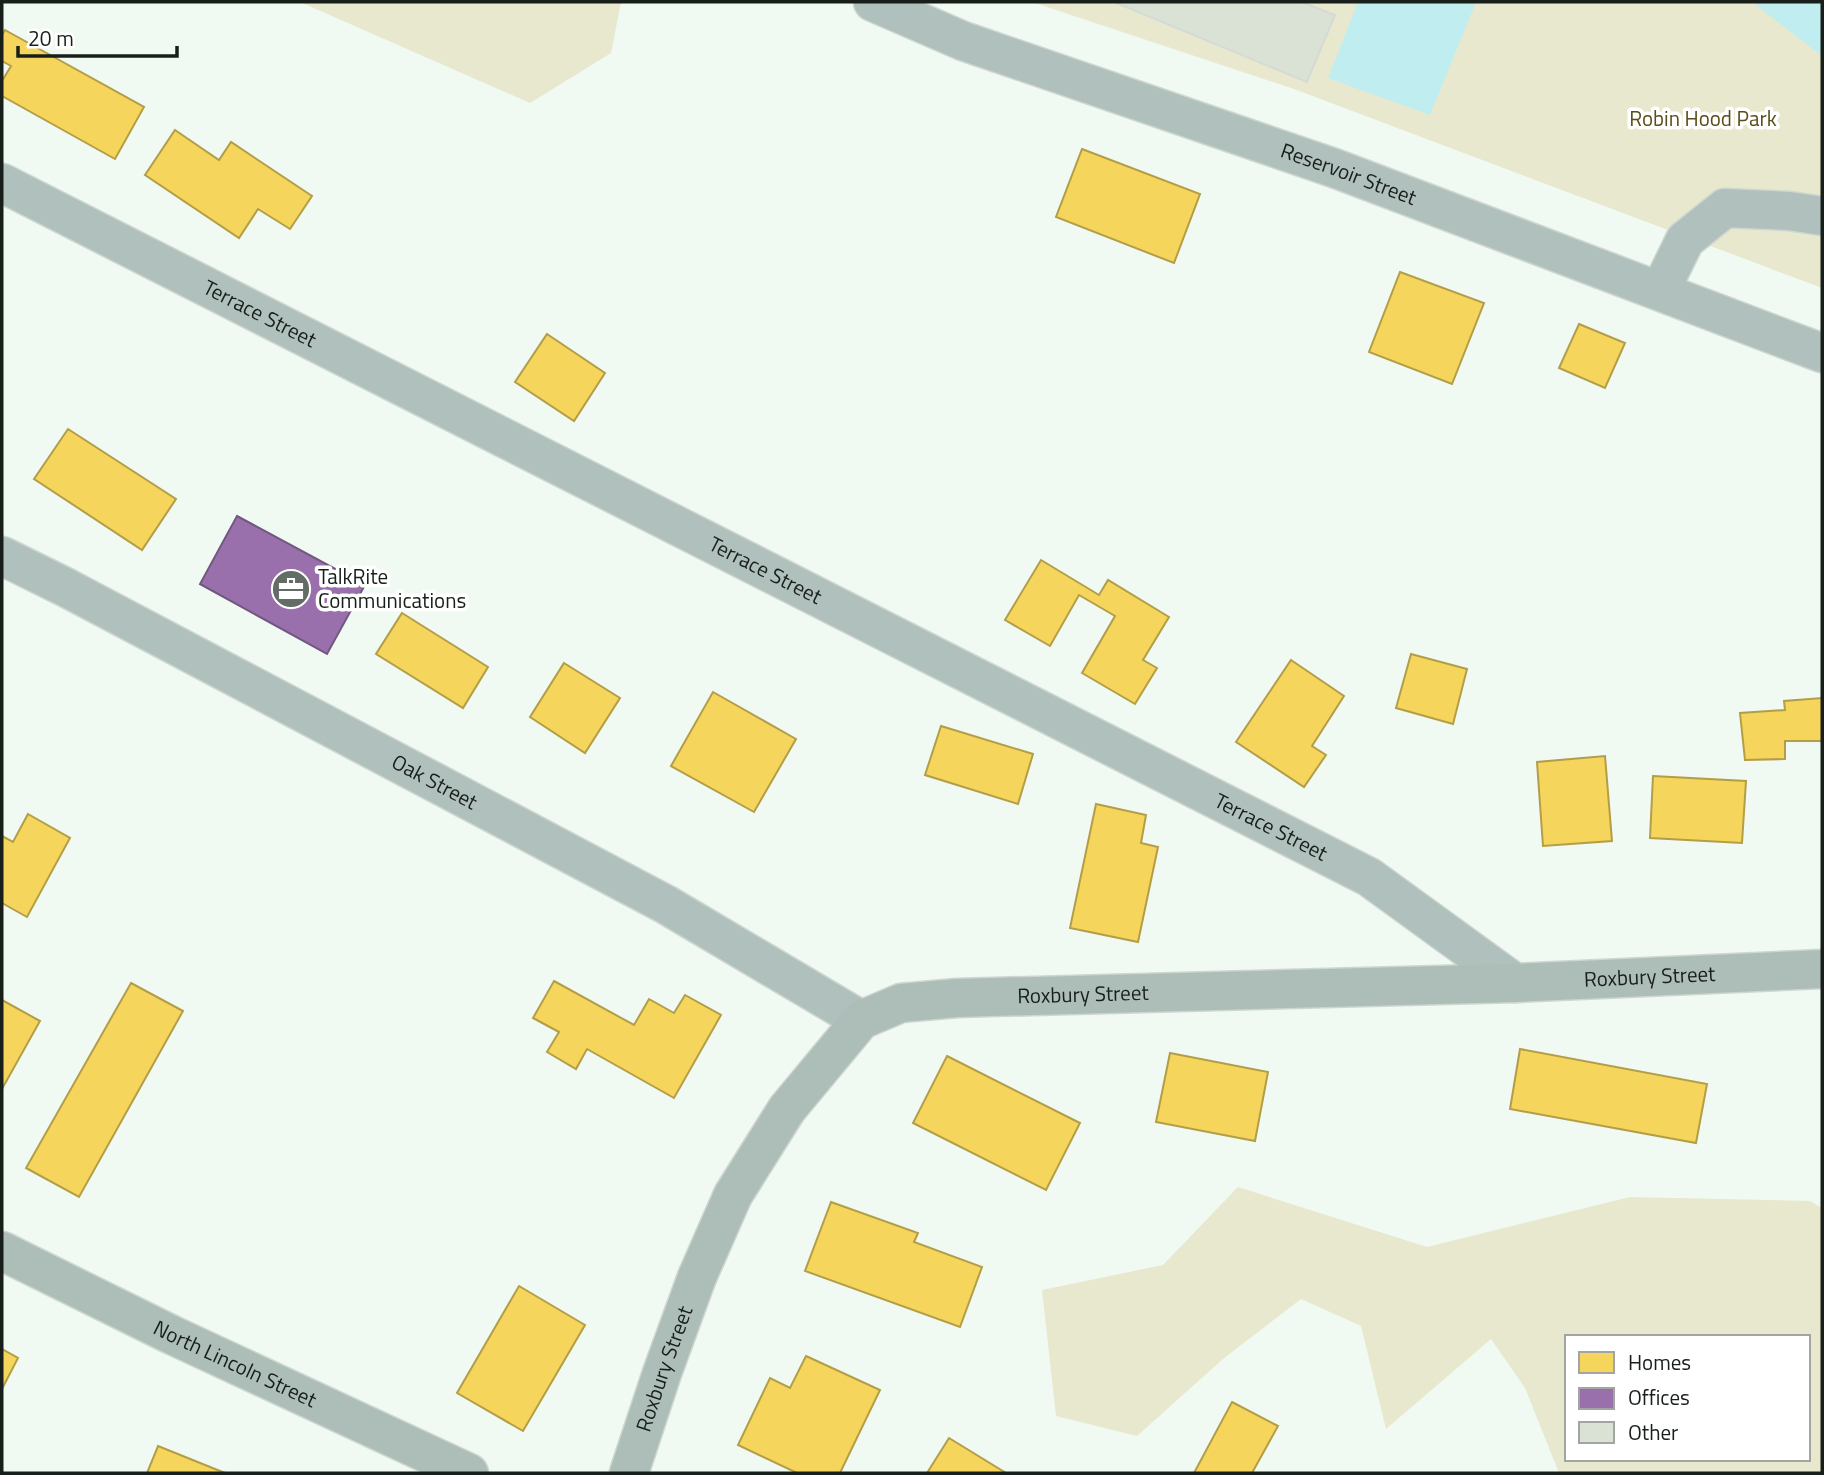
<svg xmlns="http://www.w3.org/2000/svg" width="1824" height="1475" font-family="'Titillium Web',sans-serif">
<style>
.green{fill:#e8e8ce;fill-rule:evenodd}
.water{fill:#c0edef}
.homes{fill:#f6d55c;stroke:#b39e48;stroke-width:2}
.offices{fill:#9970ab;stroke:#725880;stroke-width:2}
.building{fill:#dae2d6;stroke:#d5dbd4;stroke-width:2}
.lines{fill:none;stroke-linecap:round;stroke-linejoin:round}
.street-casing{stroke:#ced6d0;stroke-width:41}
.secondary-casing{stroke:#ced6d0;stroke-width:41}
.street{stroke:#b0c0bc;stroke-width:38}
.secondary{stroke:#adbeb9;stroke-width:38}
.labels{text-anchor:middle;stroke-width:7;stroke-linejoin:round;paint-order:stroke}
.park-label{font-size:21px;fill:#594e19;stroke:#fff}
.street-label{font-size:21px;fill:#181f1a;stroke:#fff}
.poi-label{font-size:21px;fill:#181f1a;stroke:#fff;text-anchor:start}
</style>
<rect width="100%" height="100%" fill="#f0faf2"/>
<g class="green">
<polygon points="300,2 621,2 611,53 530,103"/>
<polygon points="1032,2 1822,2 1822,288 1294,89"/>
<path d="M 1238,1187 L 1427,1247 L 1630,1197 L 1810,1201 L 1822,1208 L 1822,1473 L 1559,1473 L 1525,1388 L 1491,1339 L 1386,1429 L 1361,1326 L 1301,1299 L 1223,1359 L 1137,1436 L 1056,1416 L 1042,1290 L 1163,1265 ZM 1567,1337 L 1808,1337 L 1808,1459 L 1567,1459 Z"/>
</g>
<g class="water">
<polygon points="1358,2 1476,2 1430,115 1328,78"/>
<polygon points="1752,2 1822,2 1822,56"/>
</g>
<g class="homes">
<polygon points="5,30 144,107 115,159 2,96 2,81 11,66 2,61 2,35"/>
<polygon points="175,130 219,160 231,142 312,196 290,229 258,209 239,238 145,175"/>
<polygon points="1082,149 1200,194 1174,263 1056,217"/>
<polygon points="1400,272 1484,303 1452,384 1369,352"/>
<polygon points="1579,324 1625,343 1605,388 1559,368"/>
<polygon points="547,334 605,373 574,421 515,382"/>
<polygon points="68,429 176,499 142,550 34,479"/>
<polygon points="1041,560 1099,595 1108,580 1169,617 1143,660 1157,668 1135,704 1082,673 1115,616 1079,595 1050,646 1005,620"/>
<polygon points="402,613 488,667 463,708 376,654"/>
<polygon points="1411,654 1467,669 1453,724 1396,708"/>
<polygon points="1291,660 1344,696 1312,746 1326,755 1304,787 1236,742"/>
<polygon points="564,663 620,698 585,753 530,717"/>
<polygon points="713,692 796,739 754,812 671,766"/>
<polygon points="1822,698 1822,741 1785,741 1785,759 1745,760 1740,713 1785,710 1784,701"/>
<polygon points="941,726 1033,754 1018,804 925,775"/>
<polygon points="1605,756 1612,841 1543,846 1537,762"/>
<polygon points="1653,776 1746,781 1742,843 1650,838"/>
<polygon points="1096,804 1146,815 1141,843 1158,847 1138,942 1070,928"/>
<polygon points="28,814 70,838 27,917 2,903 2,836 13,842"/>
<polygon points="554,981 634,1025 649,999 674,1013 685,995 721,1015 674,1098 587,1049 576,1069 547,1052 559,1032 533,1018"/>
<polygon points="131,983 183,1011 79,1197 26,1168"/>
<polygon points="2,1000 40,1021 2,1089"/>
<polygon points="1520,1049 1707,1084 1696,1143 1510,1109"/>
<polygon points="1170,1053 1268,1072 1255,1141 1156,1122"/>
<polygon points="947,1056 1080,1123 1046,1190 913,1123"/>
<polygon points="831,1202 918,1233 914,1242 982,1267 960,1327 805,1271"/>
<polygon points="519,1286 585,1325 523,1431 457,1393"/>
<polygon points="2,1349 18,1358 2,1389"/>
<polygon points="806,1356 880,1390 840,1473 797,1473 738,1445 770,1378 790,1388"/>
<polygon points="1232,1402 1278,1426 1252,1473 1194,1473"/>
<polygon points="949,1438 1006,1473 927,1473"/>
<polygon points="158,1446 225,1473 147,1473"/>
</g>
<polygon class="offices" points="237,516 365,585 327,654 200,584"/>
<polygon class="building" points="1114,2 1302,2 1335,15 1307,82"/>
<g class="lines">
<g class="street-casing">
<g id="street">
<path id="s1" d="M 873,2 L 963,41 L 1334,168 L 1822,353"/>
<path id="s2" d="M 2,183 L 1369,877 L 1515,983"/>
<polyline points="1660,291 1685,240 1725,208 1789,211 1822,216"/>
<path id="s3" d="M 2,556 L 67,588 L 665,904 L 861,1020"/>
</g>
</g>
<g class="secondary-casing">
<g id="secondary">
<path id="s4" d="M 2,1251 L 172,1335 L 469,1473"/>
<path id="s5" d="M 629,1473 L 662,1373 L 697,1277 L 733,1195 L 787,1109 L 861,1020 L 901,1003 L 957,998 L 1515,983 L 1822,969"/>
</g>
</g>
<use href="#street" class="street"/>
<use href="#secondary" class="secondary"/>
</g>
<defs>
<g id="office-disc" transform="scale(2.0125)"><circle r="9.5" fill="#646c66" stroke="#fff"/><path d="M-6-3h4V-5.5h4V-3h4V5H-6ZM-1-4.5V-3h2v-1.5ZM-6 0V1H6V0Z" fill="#fff"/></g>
</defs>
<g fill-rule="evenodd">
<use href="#office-disc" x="291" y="589"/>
</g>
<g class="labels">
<g class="park-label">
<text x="1703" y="126">Robin Hood Park</text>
</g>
<g class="street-label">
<text dy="7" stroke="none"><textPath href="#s1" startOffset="506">Reservoir Street</textPath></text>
<text dy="7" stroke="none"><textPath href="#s2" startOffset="289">Terrace Street</textPath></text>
<text dy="7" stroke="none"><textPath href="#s2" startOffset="856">Terrace Street</textPath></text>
<text dy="7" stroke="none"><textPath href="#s3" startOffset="488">Oak Street</textPath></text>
<text dy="7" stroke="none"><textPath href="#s2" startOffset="1423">Terrace Street</textPath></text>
<text dy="7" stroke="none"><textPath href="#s5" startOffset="1307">Roxbury Street</textPath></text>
<text dy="7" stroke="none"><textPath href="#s5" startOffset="740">Roxbury Street</textPath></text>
<text dy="7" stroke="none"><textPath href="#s4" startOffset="259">North Lincoln Street</textPath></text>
<text dy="7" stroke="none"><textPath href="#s5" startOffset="110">Roxbury Street</textPath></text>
</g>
<g class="poi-label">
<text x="318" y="584">TalkRite<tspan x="318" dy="24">Communications</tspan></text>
</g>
</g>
<rect width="1824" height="1475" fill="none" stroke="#181f1a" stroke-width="7"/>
<rect x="1565" y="1335" width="245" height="126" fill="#ffffff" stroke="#a3a5a3" stroke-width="2"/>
<rect x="1579" y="1352" width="35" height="21" fill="#f6d55c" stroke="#a3a5a3" stroke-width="2"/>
<text x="1628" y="1370" font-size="21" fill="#181f1a">Homes</text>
<rect x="1579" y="1388" width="35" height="21" fill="#9970ab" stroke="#a3a5a3" stroke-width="2"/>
<text x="1628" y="1405" font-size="21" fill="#181f1a">Offices</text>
<rect x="1579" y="1422" width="35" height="21" fill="#dae2d6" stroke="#a3a5a3" stroke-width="2"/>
<text x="1628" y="1440" font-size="21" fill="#181f1a">Other</text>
<path d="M18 46v10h159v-10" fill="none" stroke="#181f1a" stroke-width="3.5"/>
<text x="28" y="46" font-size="21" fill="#181f1a" stroke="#ffffff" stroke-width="5" paint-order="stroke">20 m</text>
</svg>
